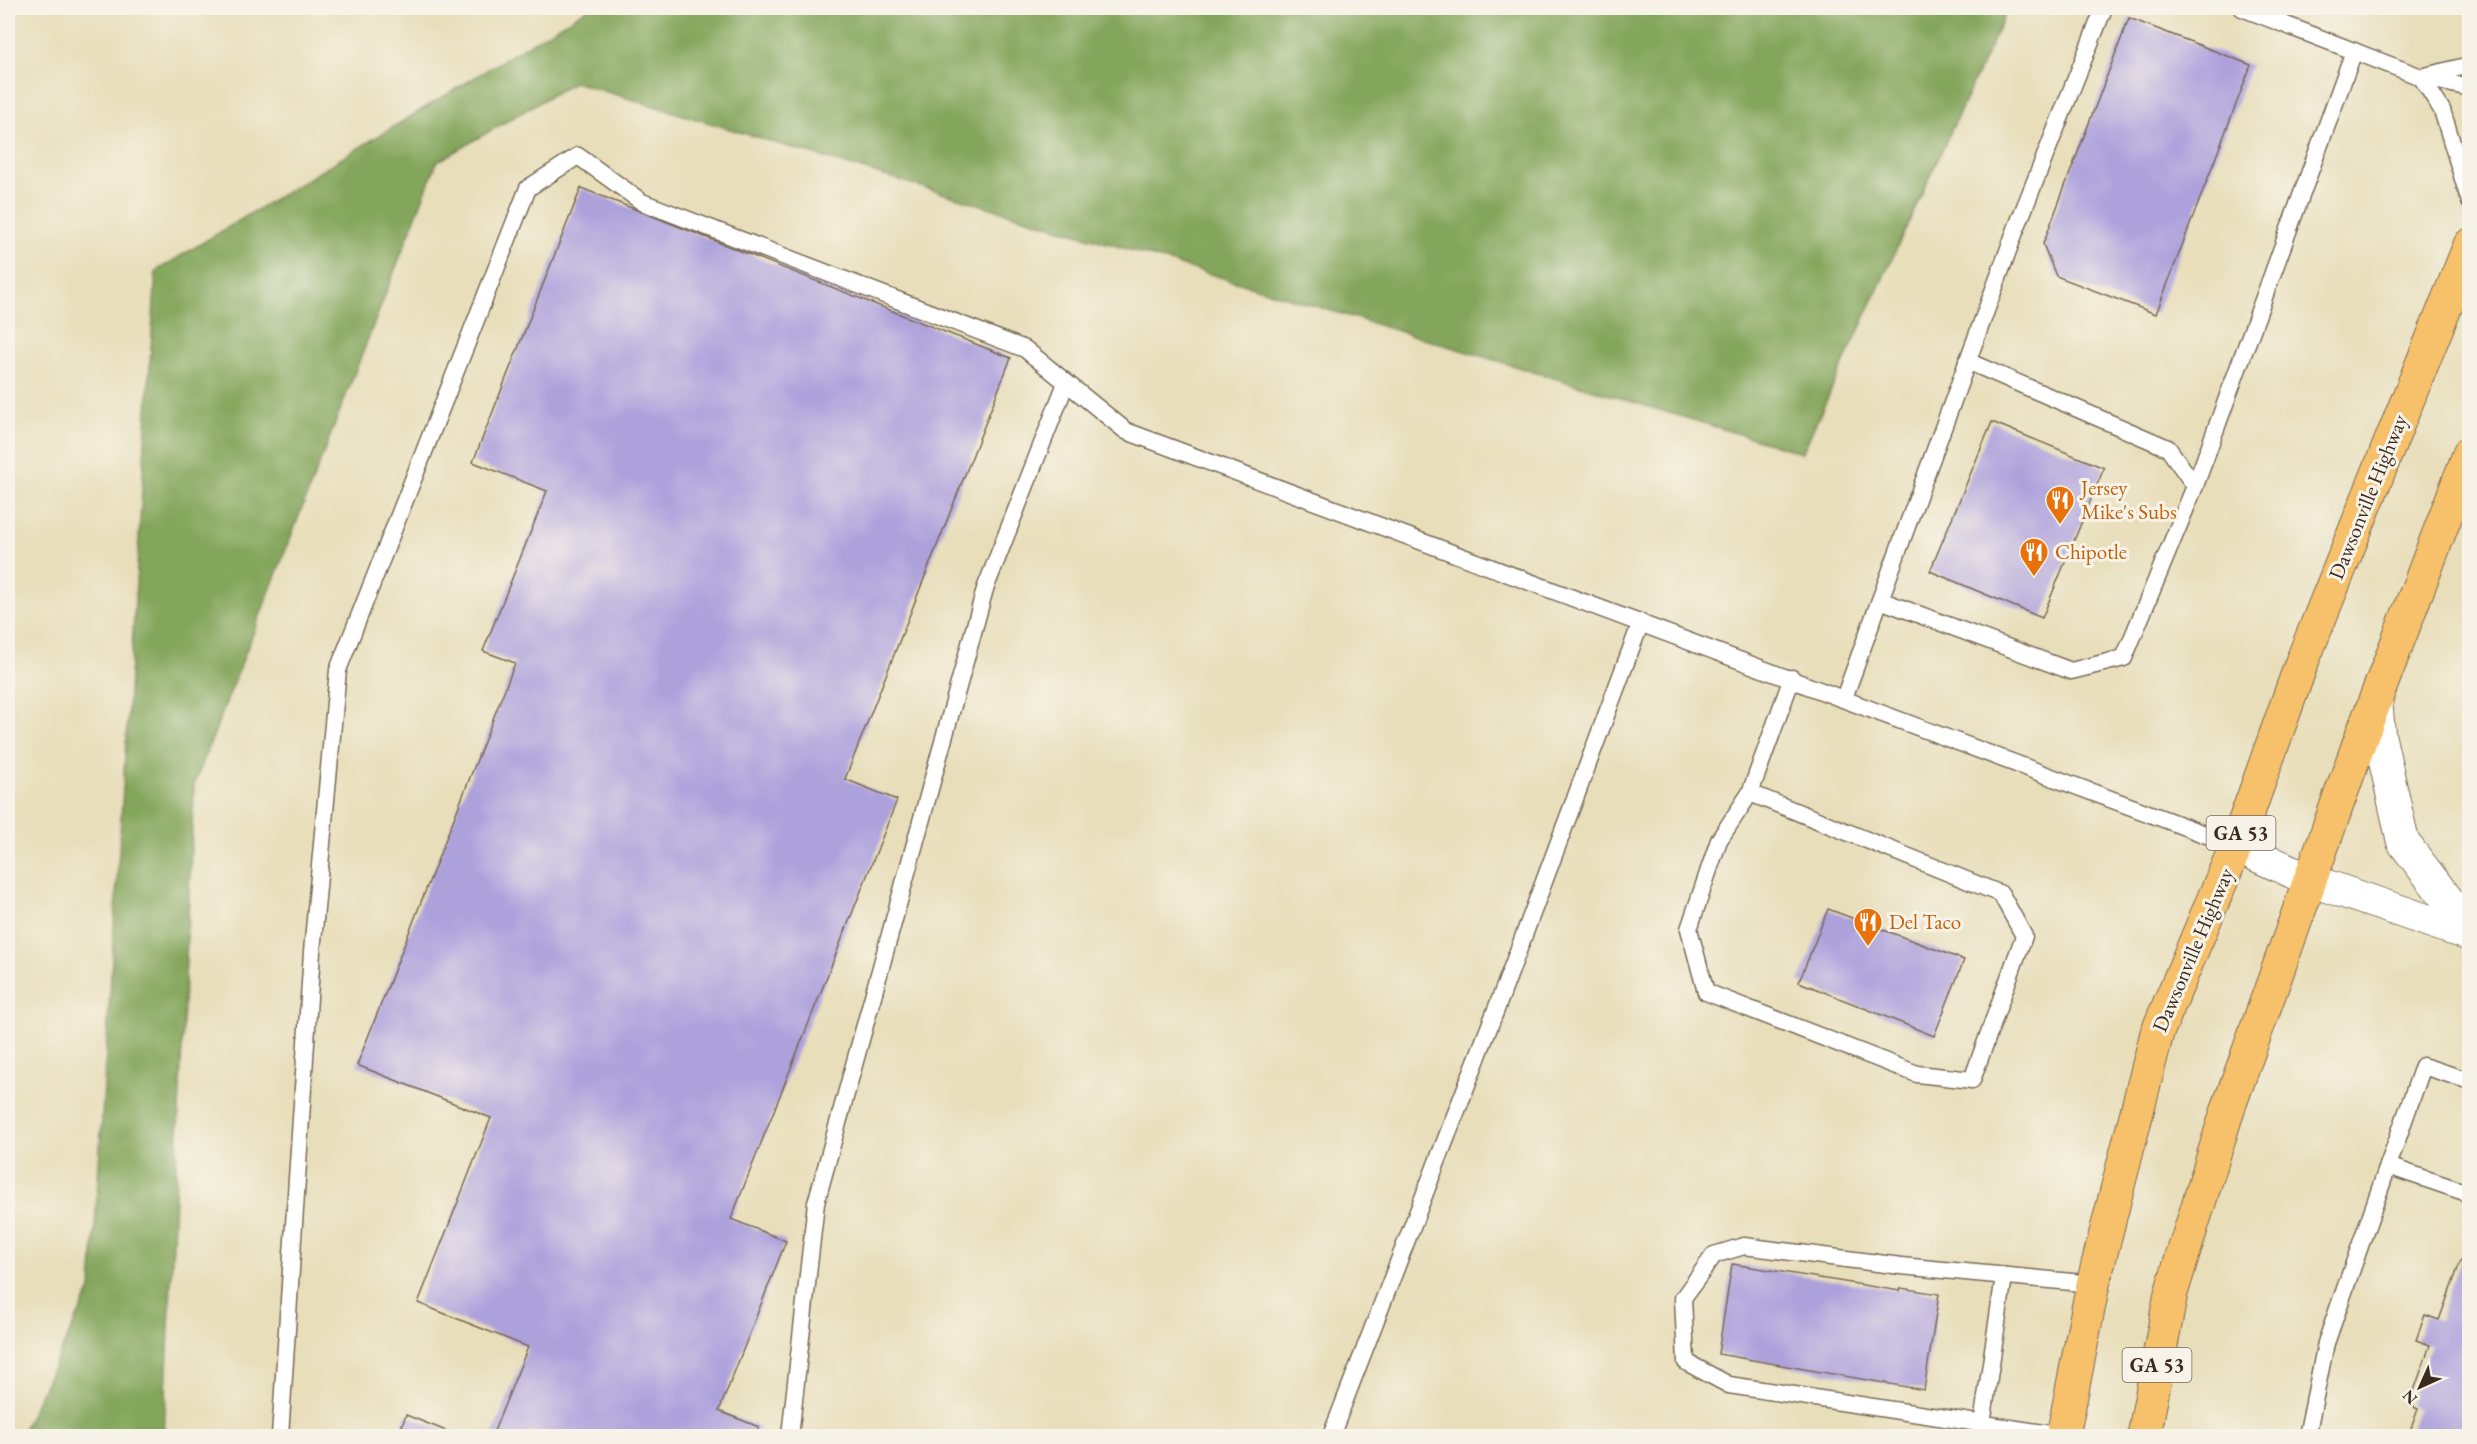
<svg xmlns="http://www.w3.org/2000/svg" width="2477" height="1444" font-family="'EB Garamond',serif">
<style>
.forest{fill:#84a65c;stroke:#60683d;stroke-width:1.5}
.building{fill:#ada1dc}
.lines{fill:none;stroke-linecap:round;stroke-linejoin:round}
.lane-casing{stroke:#786955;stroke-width:19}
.street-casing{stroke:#786955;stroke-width:34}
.primary-casing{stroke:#786955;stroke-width:35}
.lane{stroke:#fff;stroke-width:16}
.street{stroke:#fff;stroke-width:32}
.primary{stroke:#f6c16b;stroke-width:33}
.labels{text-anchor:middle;stroke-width:6;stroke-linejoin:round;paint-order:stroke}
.shield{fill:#f7f3e8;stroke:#73665b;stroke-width:1.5}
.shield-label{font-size:20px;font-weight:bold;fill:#3b2a1e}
.food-label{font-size:21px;fill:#c56008;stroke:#f7f3e8;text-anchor:start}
.street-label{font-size:21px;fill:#3b2a1e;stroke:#f7f3e8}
</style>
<rect width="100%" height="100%" fill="#f7f3e8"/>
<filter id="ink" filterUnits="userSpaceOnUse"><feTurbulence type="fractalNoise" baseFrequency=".0167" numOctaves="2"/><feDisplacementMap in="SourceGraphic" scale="12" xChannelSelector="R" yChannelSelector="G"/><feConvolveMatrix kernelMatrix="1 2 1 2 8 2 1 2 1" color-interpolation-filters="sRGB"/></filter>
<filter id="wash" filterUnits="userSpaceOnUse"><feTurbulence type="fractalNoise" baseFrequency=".008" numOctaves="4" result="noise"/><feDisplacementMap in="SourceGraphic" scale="24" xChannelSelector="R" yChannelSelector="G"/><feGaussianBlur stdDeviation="1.35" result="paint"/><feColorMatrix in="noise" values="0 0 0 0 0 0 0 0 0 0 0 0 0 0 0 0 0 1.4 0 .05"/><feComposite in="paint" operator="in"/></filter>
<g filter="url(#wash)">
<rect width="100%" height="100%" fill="#e8deba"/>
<polygon class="forest" points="589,8 2008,8 1802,453 574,82 437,162 194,785 164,1436 20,1436 91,1289 156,271"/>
<g id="blocks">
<g class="building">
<polygon points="2129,18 2251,65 2156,314 2056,276 2043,244"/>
<polygon points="581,188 1011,358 845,779 897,800 731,1219 786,1241 719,1411 759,1427 755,1436 492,1436 528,1347 418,1303 491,1118 357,1065 515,663 483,651 547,491 473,462"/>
<polygon points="1992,422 2104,468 2042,618 1930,571"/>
<polygon points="1828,909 1964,960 1934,1036 1799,982"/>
<polygon points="2461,1260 2470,1263 2470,1436 2415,1436 2409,1434 2418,1409 2409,1405 2430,1345 2416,1340 2425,1315 2439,1320"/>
<polygon points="1732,1264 1900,1291 1901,1288 1939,1294 1924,1390 1718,1354"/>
<polygon points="406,1415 459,1436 398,1436"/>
</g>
</g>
</g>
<g filter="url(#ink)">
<use href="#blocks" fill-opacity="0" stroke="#786955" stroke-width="1.5"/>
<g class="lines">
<g class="lane-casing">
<g id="lane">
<polyline points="2242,8 2421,77 2470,88"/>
<polyline points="2470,65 2421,77 2442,110 2470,202"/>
<polyline points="2195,486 2354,51"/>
<polyline points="1880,600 2071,671 2124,658 2195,486 2168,448 1967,361"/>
<polyline points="1844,698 2016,229 2104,8"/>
<polyline points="1750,793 2001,894 2024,936 1972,1080 1917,1074 1706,992 1689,929 1719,840 1750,793 1792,678"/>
<polyline points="2388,1166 2470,1194"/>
<polyline points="1982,1424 2004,1276"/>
<polyline points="280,1436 312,952 338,670 528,188 578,156 642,202 1025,349 1126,431 2236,846"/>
<polyline points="790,1436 816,1203 985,589 1066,383"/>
<polyline points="1331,1436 1502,994 1641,622"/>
<polyline points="2063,1436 1729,1385 1686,1362 1683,1298 1714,1255 1744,1246 1901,1266 2093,1284"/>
<polyline points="2307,1436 2326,1343 2423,1066 2470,1081"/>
</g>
</g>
<g class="street-casing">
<g id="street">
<polyline points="2376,698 2379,734 2403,842 2470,929"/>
<polyline points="2236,846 2312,881 2470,935"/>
</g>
</g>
<g class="primary-casing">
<g id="primary">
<polyline points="2063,1436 2093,1284 2157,1033 2236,846 2302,662 2470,245"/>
<polyline points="2144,1436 2171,1293 2228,1109 2362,735 2470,452"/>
</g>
</g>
<use href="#lane" class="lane"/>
<use href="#street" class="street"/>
<use href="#primary" class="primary"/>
</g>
</g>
<defs>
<g id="restaurant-pin" transform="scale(1.5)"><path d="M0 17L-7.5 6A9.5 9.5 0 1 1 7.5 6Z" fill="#e8710a" stroke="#f7f3e8"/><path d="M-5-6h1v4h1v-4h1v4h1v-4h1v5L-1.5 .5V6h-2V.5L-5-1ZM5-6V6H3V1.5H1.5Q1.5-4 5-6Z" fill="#fff"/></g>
</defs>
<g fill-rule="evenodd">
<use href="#restaurant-pin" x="2060" y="500"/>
<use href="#restaurant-pin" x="2034" y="552"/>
<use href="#restaurant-pin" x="1868" y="922"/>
</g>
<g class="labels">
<g class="shield">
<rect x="2206.5" y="816" width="69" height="34" rx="4.5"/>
<rect x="2122.5" y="1348" width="69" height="34" rx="4.5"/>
</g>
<g class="shield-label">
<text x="2241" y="840">GA 53</text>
<text x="2157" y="1372">GA 53</text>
</g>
<g class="food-label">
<text x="2081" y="495">Jersey<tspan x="2081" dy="24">Mike's Subs</tspan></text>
<text x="2055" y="559">Chipotle</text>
<text x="1889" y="929">Del Taco</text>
</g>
<g class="street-label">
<text transform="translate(2368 497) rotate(-68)" y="7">Dawsonville Highway</text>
<text transform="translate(2193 950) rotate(-67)" y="7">Dawsonville Highway</text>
</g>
</g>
<rect width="2477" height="1444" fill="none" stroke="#f7f3e8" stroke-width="30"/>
<g transform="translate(2420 1387) rotate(225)" stroke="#f7f3e8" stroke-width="4.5" paint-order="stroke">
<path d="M0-4.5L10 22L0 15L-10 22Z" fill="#3b2a1e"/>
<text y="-9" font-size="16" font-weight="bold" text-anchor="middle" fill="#3b2a1e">N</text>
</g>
</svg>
